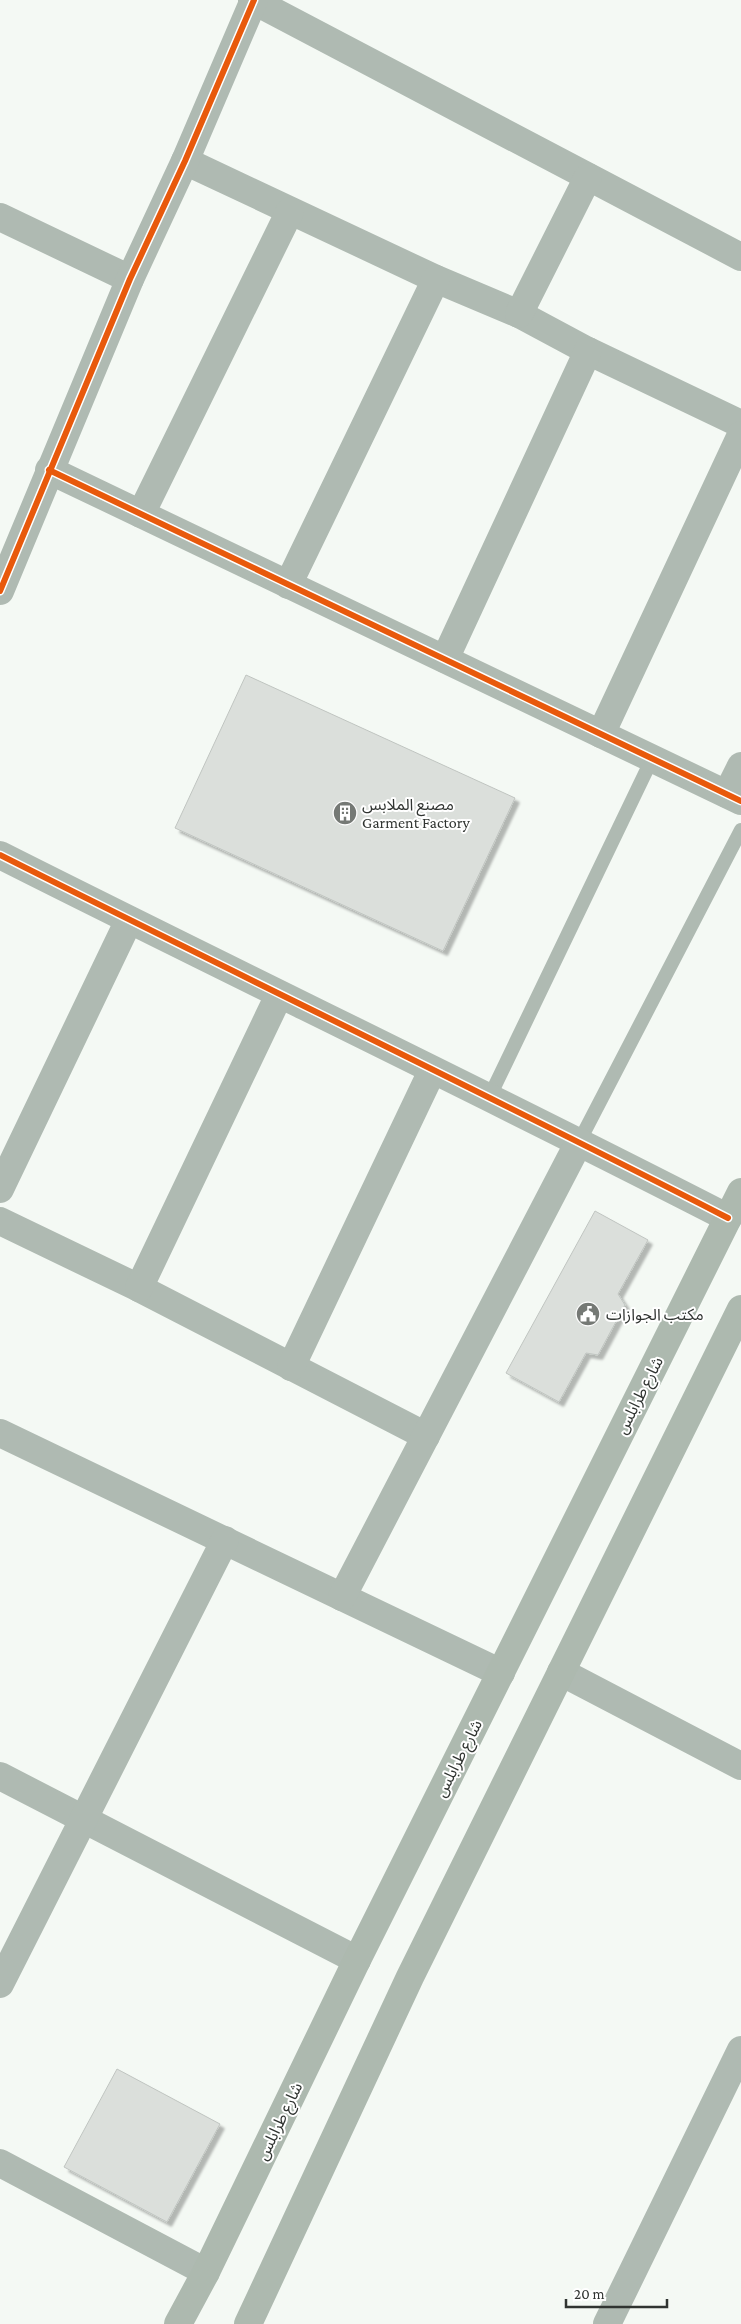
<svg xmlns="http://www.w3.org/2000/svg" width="741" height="2324" font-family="'Crimson Pro','Noto Sans Arabic',serif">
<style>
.building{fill:#dbdfdb;stroke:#c0c5c1;filter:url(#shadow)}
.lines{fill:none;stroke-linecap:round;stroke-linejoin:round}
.service{stroke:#afbab2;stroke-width:14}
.minor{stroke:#afbab2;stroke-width:28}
.secondary{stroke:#adb9af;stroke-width:28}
.cycleway-casing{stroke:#fff;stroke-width:9}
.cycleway{stroke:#e8590c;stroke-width:6}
.labels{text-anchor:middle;stroke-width:4;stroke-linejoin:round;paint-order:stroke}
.poi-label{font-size:16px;fill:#303431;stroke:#fff;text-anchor:start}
.street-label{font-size:16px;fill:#303431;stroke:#fff}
</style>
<defs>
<filter id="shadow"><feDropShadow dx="4.5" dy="4.5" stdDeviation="1" flood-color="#0004"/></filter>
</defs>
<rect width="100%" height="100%" fill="#f4f9f4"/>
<g class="building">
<polygon points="246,675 515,798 443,951 175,828"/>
<polygon points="595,1211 648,1240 618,1294 625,1305 598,1355 586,1353 559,1402 506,1373"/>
<polygon points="117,2069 220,2124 167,2222 64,2167"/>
</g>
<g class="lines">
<g class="service">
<polyline points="489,1098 652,759"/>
<polyline points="579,1142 741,830"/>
</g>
<g class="minor">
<polyline points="252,0 741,257"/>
<polyline points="185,161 436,279 519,314 588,351 741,424"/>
<polyline points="0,217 130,279"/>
<polyline points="519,314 588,177"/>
<polyline points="49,470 741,801"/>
<polyline points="141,514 290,211"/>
<polyline points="288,585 436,279"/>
<polyline points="0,591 130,279 185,161 254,0"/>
<polyline points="445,659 588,351"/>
<polyline points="601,734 741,435"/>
<polyline points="727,794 741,766"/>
<path d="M 0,855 C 242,977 487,1094 728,1218"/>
<polyline points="0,1189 129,920"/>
<polyline points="0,1221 139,1288 426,1436"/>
<polyline points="139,1288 279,995"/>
<polyline points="291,1367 432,1071"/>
<polyline points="0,1433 501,1673"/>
<polyline points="342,1597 579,1142"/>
<polyline points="561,1672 741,1766"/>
<polyline points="0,1776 357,1960"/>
<polyline points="0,1984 225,1540"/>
<polyline points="0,2163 206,2272"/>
<polyline points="607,2324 741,2050"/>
</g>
<g class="secondary">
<polyline points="178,2324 206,2272 357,1960 741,1192"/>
<polyline points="248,2324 410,1977 741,1309"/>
</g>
<g class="cycleway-casing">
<g id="cycleway">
<polyline points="49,470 741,801"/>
<polyline points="0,591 130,279 185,161 254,0"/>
<path d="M 0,855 C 242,977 487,1094 728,1218"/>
</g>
</g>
<use href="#cycleway" class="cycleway"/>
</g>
<defs>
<g id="building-disc" transform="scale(1.25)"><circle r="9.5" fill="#757975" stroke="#fff"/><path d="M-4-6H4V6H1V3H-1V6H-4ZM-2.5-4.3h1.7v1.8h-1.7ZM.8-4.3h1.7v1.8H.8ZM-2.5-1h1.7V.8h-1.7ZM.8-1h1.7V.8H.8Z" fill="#fff"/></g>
<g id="civic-disc" transform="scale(1.25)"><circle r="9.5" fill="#757975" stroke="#fff"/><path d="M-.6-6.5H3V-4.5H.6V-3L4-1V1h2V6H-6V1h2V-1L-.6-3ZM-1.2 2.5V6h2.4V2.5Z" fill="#fff"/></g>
</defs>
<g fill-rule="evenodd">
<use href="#building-disc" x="345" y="813"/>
<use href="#civic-disc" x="588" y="1314"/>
</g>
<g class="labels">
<g class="poi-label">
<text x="362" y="810">مصنع الملابس<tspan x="362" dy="18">Garment Factory</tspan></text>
<text x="606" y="1320">مكتب الجوازات</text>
</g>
<g class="street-label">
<text transform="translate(639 1395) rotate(-63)" y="6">شارع طرابلس</text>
<text transform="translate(458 1758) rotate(-63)" y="6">شارع طرابلس</text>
<text transform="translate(279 2121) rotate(-64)" y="6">شارع طرابلس</text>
</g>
</g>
<path d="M566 2299v8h101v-8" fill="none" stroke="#303431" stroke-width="2.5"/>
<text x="574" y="2299" font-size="15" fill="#303431" stroke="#ffffff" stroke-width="4" paint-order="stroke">20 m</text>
</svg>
